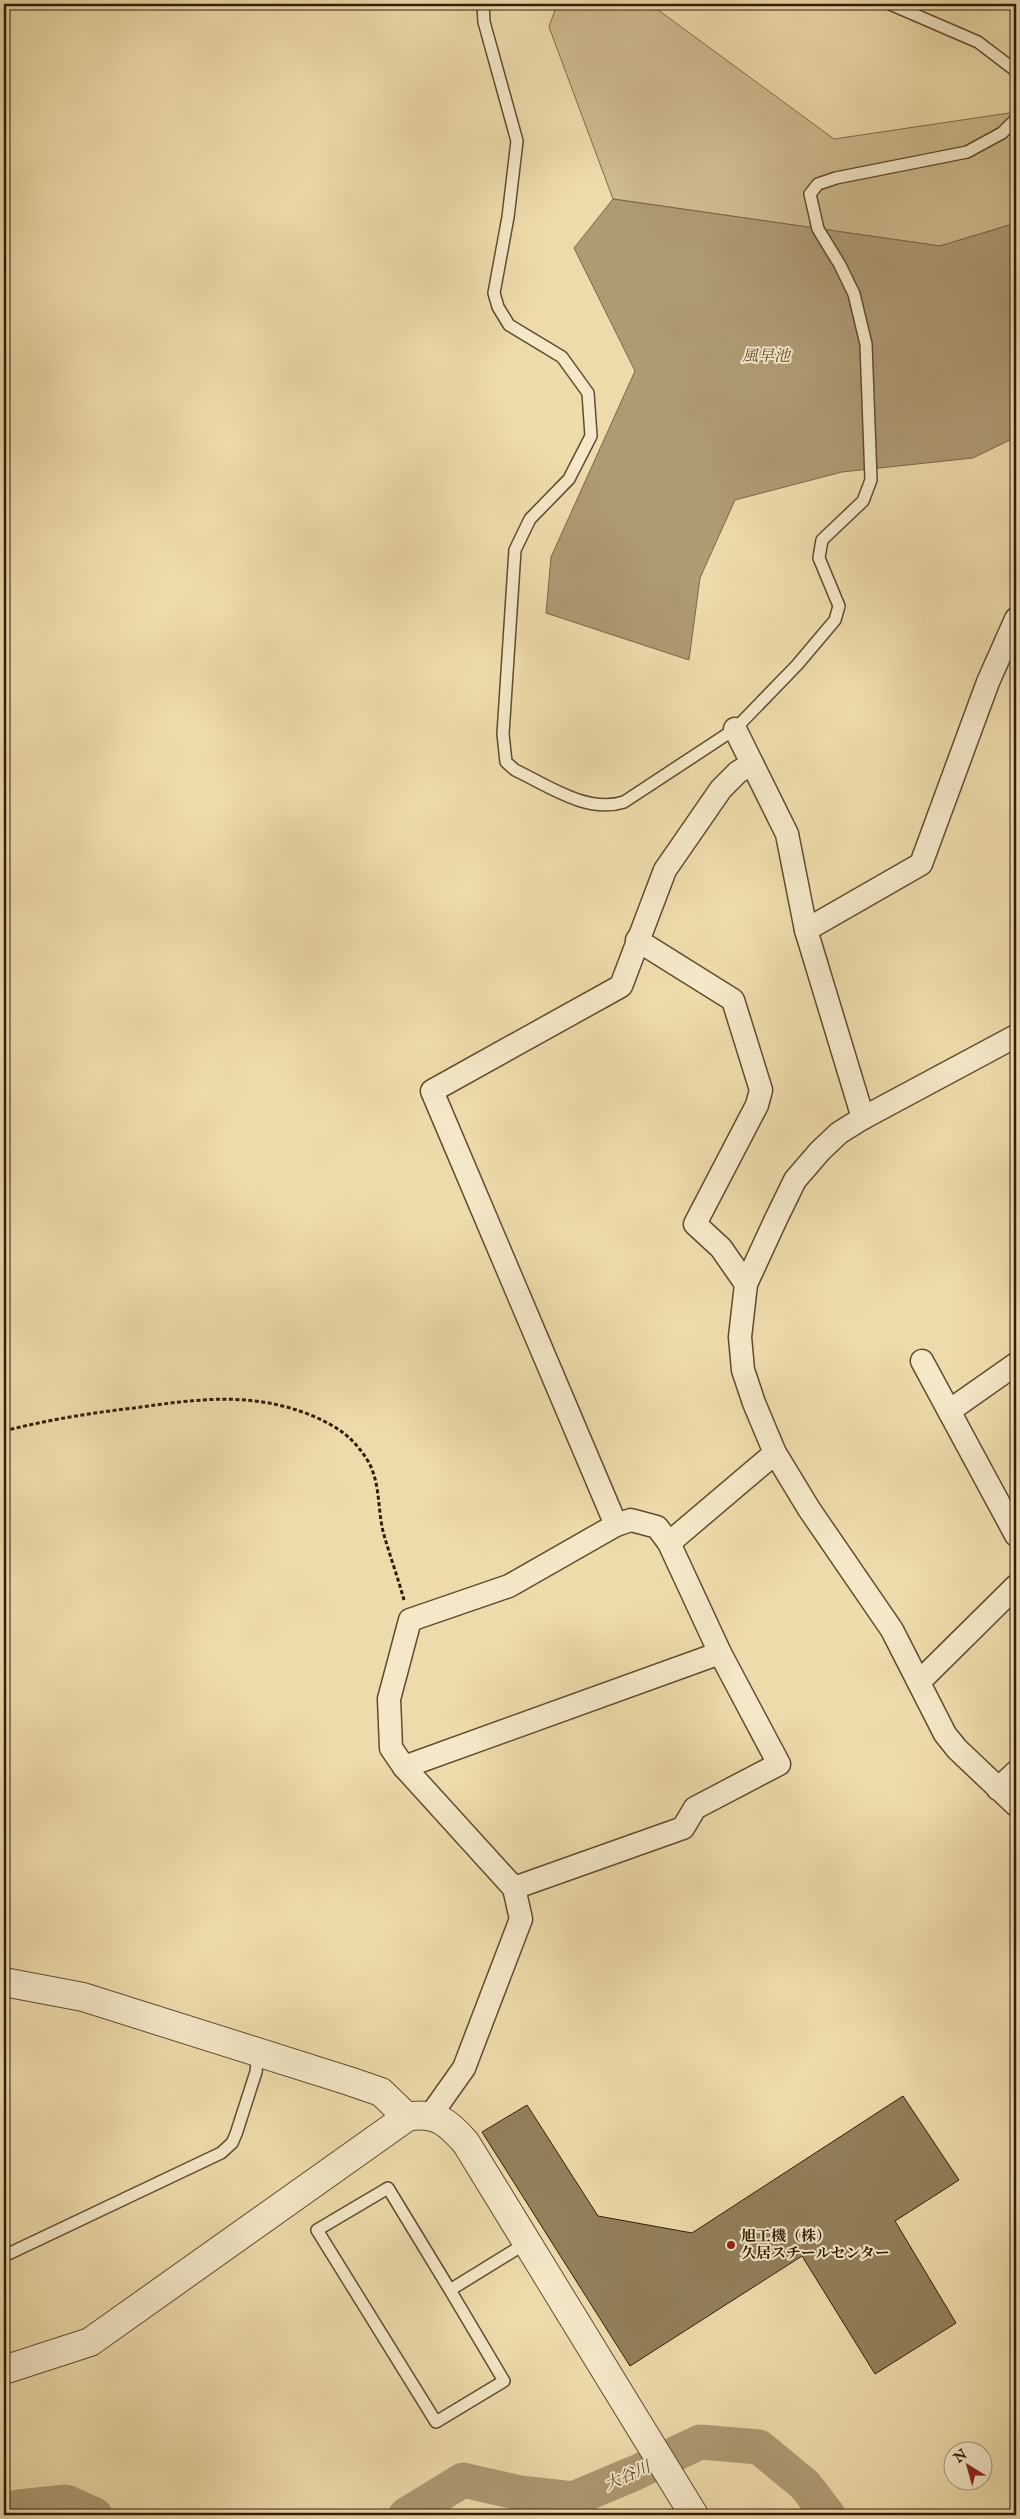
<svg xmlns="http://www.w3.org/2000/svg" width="1020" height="2519" font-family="'IM FELL English','Noto Serif JP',serif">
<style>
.green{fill:#cebb8f;stroke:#806c4a}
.water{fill:#ae9a73;stroke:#7c6847}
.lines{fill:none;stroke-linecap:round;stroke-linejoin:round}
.river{stroke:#ae9a73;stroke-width:35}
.building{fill:#93805b;stroke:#311d05}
.service-casing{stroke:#604c2e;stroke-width:14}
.minor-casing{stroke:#604c2e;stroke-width:25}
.tertiary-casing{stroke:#604c2e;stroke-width:30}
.path{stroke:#311d05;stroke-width:3;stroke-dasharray:4 2.5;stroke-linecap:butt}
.service{stroke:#f4e8c8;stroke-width:11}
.minor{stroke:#f4e8c8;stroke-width:22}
.tertiary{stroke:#f4e8c8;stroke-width:28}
.poi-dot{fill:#8f2418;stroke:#f4e8c8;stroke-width:2}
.labels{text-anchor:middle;stroke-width:4;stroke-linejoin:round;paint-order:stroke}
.poi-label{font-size:15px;font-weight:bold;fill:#311d05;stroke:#f4e8c8;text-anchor:start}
.water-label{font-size:16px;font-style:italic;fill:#5d492c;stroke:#f4e8c8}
</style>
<rect width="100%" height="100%" fill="#eedbab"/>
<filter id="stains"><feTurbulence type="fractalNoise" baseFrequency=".004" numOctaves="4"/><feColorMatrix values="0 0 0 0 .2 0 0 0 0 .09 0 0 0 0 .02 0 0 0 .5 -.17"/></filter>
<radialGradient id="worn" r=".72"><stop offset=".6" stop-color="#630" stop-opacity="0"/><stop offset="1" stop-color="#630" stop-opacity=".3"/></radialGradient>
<polygon class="green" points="557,4 650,4 834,139 1016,112 1016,223 940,246 613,199 549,27"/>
<polygon class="water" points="613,199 940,246 1016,223 1016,437 973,458 842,472 735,500 700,578 689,660 546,613 551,557 635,371 574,248"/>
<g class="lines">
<g class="river">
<polyline points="4,2511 19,2507 66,2502 95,2515"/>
<polyline points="406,2515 463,2480 520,2493 573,2499 635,2473 700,2442 759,2447 805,2485 828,2515"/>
</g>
</g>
<polygon class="building" points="903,2096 959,2180 895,2221 956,2323 875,2374 802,2256 630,2366 482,2132 527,2105 598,2216 692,2233"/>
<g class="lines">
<g class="service-casing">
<g id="service">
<path d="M 483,4 L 484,22 L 517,141 L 508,217 L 494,293 L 498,307 L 509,325 L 562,357 L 588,393 L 591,436 L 569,479 L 530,519 L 515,550 L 503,734 L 506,762 L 515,770 C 547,785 587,814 624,802 L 735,729 L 797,665 L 835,620 L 839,606 L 819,558 L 822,540 L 863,501 L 871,480 L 866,344 L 854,294 L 840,265 L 818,229 L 810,194 L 818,184 L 836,178 L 967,152 L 1002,133 L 1016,119"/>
<polyline points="890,4 978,42 1016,71"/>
<polyline points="4,2256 221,2153 232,2143 236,2134 256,2072 258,2052"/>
<polyline points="450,2290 388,2188 317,2230 436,2422 504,2381 450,2290 528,2242"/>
</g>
</g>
<g class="minor-casing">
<g id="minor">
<polyline points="735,729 787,834 806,930 863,1118"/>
<polyline points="806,930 921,864 988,682 1016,619"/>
<polyline points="637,940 733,1000 761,1090 757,1105 695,1224 721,1248 746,1284"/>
<polyline points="1016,1036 863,1118 839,1133 820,1151 795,1180 776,1219 746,1284 740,1337 743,1370 754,1403 775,1453 809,1509 892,1630 945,1734 957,1749 1016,1805"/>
<polyline points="922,1361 1016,1535"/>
<polyline points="949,1411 1016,1364"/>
<polygon points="631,1520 657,1527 669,1543 720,1653 779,1764 695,1808 683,1828 514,1888 404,1767 391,1748 389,1699 410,1620 509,1586 616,1525"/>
<polyline points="616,1525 432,1091 621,986 665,870 721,789 738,772 752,764"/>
<polyline points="669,1543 775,1453"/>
<polyline points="919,1682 1016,1586"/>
<polyline points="404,1767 720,1653"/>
<polyline points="998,1789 1016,1772"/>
<polyline points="430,2116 464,2068 521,1919 514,1888"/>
</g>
</g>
<g class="tertiary-casing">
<g id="tertiary">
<polyline points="4,1982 83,1997 349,2081 381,2092 407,2117"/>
<path d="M 4,2370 L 90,2342 L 407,2117 C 435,2111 449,2123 466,2143 L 694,2515"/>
</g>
</g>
<path class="path" d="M 4,1431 C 47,1420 90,1413 134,1408 C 198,1399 252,1391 313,1416 C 338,1427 353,1437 368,1461 C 381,1484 377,1510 384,1535 C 390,1556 398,1578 404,1600"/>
<use href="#service" class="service"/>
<use href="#minor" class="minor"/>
<use href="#tertiary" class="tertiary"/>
</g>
<circle class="poi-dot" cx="731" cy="2245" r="5"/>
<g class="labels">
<g class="poi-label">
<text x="741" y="2241">旭工機（株）<tspan x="741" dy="17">久居スチールセンター</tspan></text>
</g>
<g class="water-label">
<text x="766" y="361">風早池</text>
<text transform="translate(627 2475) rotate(-24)" y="6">大谷川</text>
</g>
</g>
<rect width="1020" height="2519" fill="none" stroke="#eedbab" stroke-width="20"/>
<rect x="5" y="5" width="1010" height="2509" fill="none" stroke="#311d05" stroke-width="2.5"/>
<rect x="10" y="10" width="1000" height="2499" fill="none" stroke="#311d05"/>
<g transform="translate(968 2466) rotate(323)"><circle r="24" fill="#f4e8c8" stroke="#a6977a"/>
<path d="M0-4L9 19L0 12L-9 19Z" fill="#8f2418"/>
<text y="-8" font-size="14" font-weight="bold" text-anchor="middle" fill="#311d05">N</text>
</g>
<rect width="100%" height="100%" filter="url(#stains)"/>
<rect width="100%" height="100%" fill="url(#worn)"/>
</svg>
